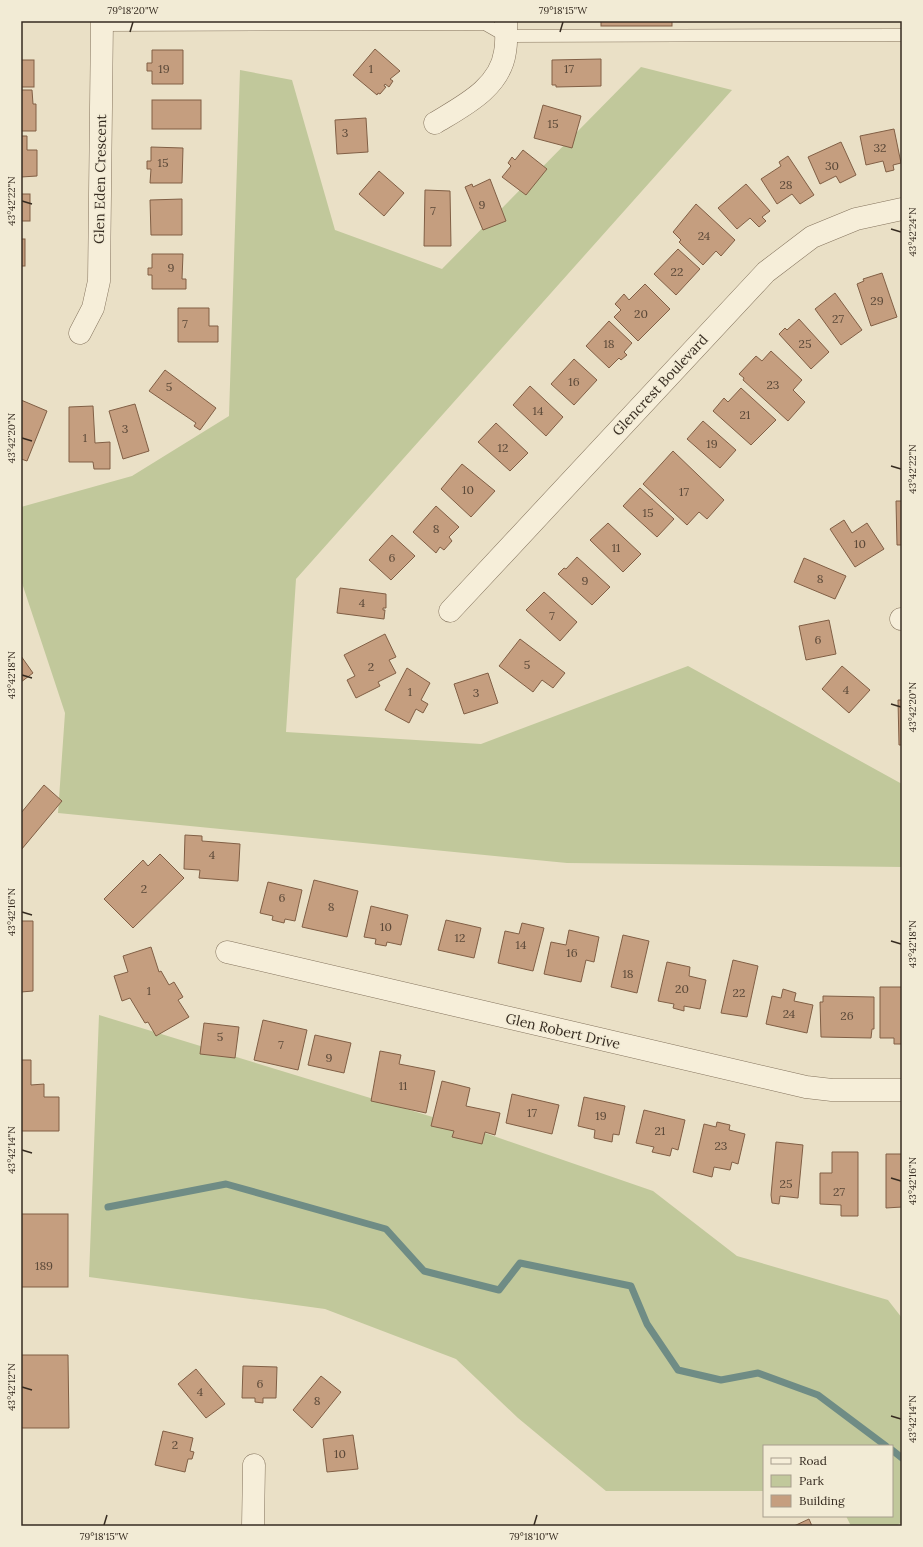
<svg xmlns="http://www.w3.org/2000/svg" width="923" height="1547" font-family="Lora,serif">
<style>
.green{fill:#c1c89b}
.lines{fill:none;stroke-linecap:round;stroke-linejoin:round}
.stream{stroke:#6f8c85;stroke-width:7}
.building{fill:#c59e7f;stroke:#815f45}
.service-casing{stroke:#84735d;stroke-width:13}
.minor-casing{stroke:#84735d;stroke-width:23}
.service{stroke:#f6eed9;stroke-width:12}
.minor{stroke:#f6eed9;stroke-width:22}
.ticks{fill:none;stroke:#362b20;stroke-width:1.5}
.labels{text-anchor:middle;stroke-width:3;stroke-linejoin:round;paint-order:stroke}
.number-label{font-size:12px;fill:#5a4838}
.street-label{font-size:14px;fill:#362b20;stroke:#f2ebd5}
.neatline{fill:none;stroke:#362b20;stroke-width:1.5}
.ticks-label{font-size:10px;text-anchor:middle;fill:#362b20}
</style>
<rect width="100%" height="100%" fill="#eae0c6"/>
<g class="green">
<polygon points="641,67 732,90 296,579 286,732 481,744 688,666 902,784 902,867 567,863 58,813 65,713 21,580 21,507 132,476 229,416 240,70 292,80 335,230 442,269"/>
<polygon points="99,1015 485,1133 653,1191 737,1256 888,1300 902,1318 902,1522 896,1526 851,1526 846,1516 892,1516 892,1446 764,1446 764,1491 606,1491 518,1418 456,1359 325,1309 89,1277"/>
</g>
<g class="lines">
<g class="stream">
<polyline points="108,1207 226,1184 386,1229 424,1271 499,1290 520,1263 631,1286 647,1324 678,1370 721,1380 758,1373 818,1395 886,1446"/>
<polyline points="892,1450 902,1458"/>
</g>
</g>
<g class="building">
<rect x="601" y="21" width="71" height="5"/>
<polygon points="375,49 400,71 390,79 393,81 389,87 385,84 384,86 386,87 380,94 378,93 377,95 353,75"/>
<polygon points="152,50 183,50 183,84 152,84 152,71 147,71 147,63 152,63"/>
<polygon points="601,59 601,86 556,87 556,85 552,85 552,60"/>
<rect x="21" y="60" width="13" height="27"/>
<polygon points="21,90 32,90 33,104 36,104 36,131 21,131"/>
<rect x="152" y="100" width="49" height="29"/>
<polygon points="543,105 581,116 572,148 534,138"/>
<polygon points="366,118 368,152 337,154 335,120"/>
<polygon points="894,129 901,163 893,165 894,170 886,172 883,161 866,165 860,136"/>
<polygon points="21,136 27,136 27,150 37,150 37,176 21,177"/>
<polygon points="841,142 856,175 840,183 836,176 820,184 808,157"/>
<polygon points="151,147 183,148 182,183 150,183 151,169 147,169 147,161 151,161"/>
<polygon points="523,150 547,169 526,195 502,177 511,166 508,163 512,157 515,160"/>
<polygon points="788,156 814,195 800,204 792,194 777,204 761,179 781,166 779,162"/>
<polygon points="379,171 404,193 384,216 359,194"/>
<polygon points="490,179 506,221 483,230 465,187 472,184 473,187"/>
<polygon points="746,184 770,211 762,217 766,221 759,227 750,218 737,229 718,208"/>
<polygon points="425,190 450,191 451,246 424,246"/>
<rect x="21" y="194" width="9" height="27"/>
<polygon points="182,199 182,235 151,235 150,200"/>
<polygon points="696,204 735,240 721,256 716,251 703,265 679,242 681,240 673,232"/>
<rect x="21" y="239" width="4" height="27"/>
<polygon points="678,249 700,269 676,295 654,274"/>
<polygon points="152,254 183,254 182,279 186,279 186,289 152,289 152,275 148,275 148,268 152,268"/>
<polygon points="882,273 897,317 871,326 857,284 864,281 863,279"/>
<polygon points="645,284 670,309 638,341 614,317 621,310 615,304 624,294 629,300"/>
<polygon points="835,293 862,330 841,345 815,309"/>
<polygon points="178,308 209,308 209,326 218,326 218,342 178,342"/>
<polygon points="799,319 829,352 811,369 779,334 785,328 787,330"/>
<polygon points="609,321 632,343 624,352 627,355 621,360 619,358 609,368 586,346"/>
<polygon points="771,351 802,380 793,390 805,402 788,421 743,380 744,378 739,374 756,356 762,361"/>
<polygon points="574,359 597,380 574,405 551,384"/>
<polygon points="165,370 216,408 200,430 194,426 196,423 149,391"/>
<polygon points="530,386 563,417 546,436 513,405"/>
<polygon points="741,388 776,420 751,445 713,411 724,398 728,402"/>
<polygon points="21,400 47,411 27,461 21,459"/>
<polygon points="135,404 149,451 123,459 109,411"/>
<polygon points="93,406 95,443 110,442 110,469 94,469 93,462 69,462 69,407"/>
<polygon points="703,421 736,450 720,468 687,439"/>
<polygon points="496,423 528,453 510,471 478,442"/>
<polygon points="673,451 724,500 707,519 699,512 687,525 643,484"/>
<polygon points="462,464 495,491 471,517 441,489"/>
<polygon points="640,488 674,519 657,537 623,506"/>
<polygon points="896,501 902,501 902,545 897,545"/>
<polygon points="436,506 459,527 449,537 452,541 444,550 440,547 436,553 413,532"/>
<polygon points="844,520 852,533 867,523 884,549 855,567 830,529"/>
<polygon points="608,523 641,554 623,572 590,540"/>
<polygon points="392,535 415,556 391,580 369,560"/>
<polygon points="577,557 610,587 592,605 558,574 564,568 566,569"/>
<polygon points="804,558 846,576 835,599 794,582"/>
<polygon points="340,588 386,594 386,608 383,608 383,610 385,610 384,619 337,613"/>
<polygon points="544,592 577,622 560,641 526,610"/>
<polygon points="829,620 836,654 806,660 799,626"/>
<polygon points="385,634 396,657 389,660 396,673 378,682 380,686 356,698 347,680 355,676 344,655"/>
<polygon points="520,639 565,673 553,688 542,680 533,692 499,666"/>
<polygon points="21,656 33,673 21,682"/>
<polygon points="842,666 870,690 849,713 822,689"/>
<polygon points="407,668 430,683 421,700 428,704 423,713 416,709 409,723 385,710"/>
<polygon points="488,673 498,703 464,714 454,684"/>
<polygon points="898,700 902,700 902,745 899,745"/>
<polygon points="44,785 62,801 21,850 21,813"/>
<polygon points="185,835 202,836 202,841 240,844 238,881 199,878 200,870 184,869"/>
<polygon points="160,854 184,878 133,928 104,899 143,860 148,866"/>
<polygon points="314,880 358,891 347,937 302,927"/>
<polygon points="268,882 302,890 295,921 285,919 284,923 272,920 273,916 260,913"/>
<polygon points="371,906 408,915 401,945 387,942 386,946 375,944 376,939 364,937"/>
<polygon points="446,920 481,928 474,958 438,950"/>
<polygon points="21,921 33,921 33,991 21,992"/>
<polygon points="522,923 544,928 533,971 498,963 505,931 519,934"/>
<polygon points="569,930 599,937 594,962 586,960 581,982 544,974 551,942 566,945"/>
<polygon points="623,935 649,941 637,993 611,987"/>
<polygon points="151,947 159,972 161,971 169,985 174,982 183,997 178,1000 189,1017 156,1036 148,1022 145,1023 130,998 122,1001 114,976 128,972 123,956"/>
<polygon points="733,960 758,966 747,1017 721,1013"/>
<polygon points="667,962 690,967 689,976 706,980 700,1009 684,1006 684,1011 673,1008 674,1004 658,1001"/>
<polygon points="880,987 902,987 902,1044 894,1044 894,1038 880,1038"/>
<polygon points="783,989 796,993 794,1001 813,1005 807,1033 766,1024 772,996 781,998"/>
<polygon points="823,996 874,997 874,1029 872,1029 871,1038 821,1037 820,1002 823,1002"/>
<polygon points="263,1020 307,1030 298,1070 254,1060"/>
<polygon points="204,1023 239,1027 235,1058 200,1054"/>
<polygon points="315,1035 351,1043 344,1073 308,1065"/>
<polygon points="380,1051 401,1055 399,1064 435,1071 426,1113 371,1101"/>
<polygon points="21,1060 31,1060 31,1085 44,1084 44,1097 59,1097 59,1131 21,1131"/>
<polygon points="442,1081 470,1088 466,1106 500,1113 495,1135 485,1132 482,1144 452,1137 454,1131 431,1126"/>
<polygon points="512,1094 559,1105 552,1134 506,1123"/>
<polygon points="584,1097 625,1106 619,1135 613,1134 612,1142 594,1138 595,1130 578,1126"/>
<polygon points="644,1110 685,1120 678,1150 672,1148 670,1156 652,1152 654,1147 636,1143"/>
<polygon points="717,1122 730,1125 729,1130 745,1134 738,1164 732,1162 730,1170 714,1167 712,1177 693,1172 704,1124 716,1127"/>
<polygon points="776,1142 803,1145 798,1198 780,1196 779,1204 772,1203 771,1195"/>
<polygon points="832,1152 858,1152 858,1216 841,1216 841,1205 820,1204 820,1173 832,1173"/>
<polygon points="886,1154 902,1154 902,1207 886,1208"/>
<rect x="21" y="1214" width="47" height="73"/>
<polygon points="21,1355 68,1355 69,1428 21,1428"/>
<polygon points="243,1366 277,1367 276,1398 263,1398 263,1403 255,1402 255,1398 242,1398"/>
<polygon points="196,1369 225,1404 206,1418 178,1384"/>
<polygon points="321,1376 341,1392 312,1428 293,1410"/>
<polygon points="163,1431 193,1438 190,1451 194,1452 192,1459 188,1459 185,1472 155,1465"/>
<polygon points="353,1435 358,1469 327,1472 323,1439"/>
<polygon points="809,1519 812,1526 794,1526"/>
</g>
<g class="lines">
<g class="service-casing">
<polyline id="service" points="102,25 476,24 485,24 506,36 902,35"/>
</g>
<g class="minor-casing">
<g id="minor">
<path d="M 435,123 C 463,106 500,88 505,52 C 507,42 506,31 506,21"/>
<polyline points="80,333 93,308 99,281 102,21"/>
<polyline points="450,611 766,272 812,237 856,219 902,209"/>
<polyline points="901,619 902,619"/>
<polyline points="227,952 806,1087 832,1090 902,1090"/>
<polyline points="253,1526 254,1465"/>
</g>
</g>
<use href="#service" class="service"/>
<use href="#minor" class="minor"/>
</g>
<path class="ticks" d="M 130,32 L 133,22M 560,32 L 563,22M 22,201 L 32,204M 891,229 L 901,232M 22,438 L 32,441M 891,466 L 901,469M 22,675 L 32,678M 891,704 L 901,707M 22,912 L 32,915M 891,941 L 901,944M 22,1150 L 32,1153M 891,1178 L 901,1181M 22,1387 L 32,1390M 891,1416 L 901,1419M 104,1525 L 107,1515M 534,1525 L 537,1515"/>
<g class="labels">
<g class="number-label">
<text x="164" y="73">19</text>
<text x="371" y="73">1</text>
<text x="569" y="73">17</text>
<text x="553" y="128">15</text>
<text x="345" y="137">3</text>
<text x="880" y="152">32</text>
<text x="163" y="167">15</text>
<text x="832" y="170">30</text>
<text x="786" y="189">28</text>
<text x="482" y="209">9</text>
<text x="433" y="215">7</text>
<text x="704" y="240">24</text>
<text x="171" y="272">9</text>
<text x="677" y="276">22</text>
<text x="877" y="305">29</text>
<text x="641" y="318">20</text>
<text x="838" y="323">27</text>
<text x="185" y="328">7</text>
<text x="609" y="348">18</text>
<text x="805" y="348">25</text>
<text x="574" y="386">16</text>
<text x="773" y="389">23</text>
<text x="169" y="391">5</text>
<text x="538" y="415">14</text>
<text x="745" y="419">21</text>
<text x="125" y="433">3</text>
<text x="85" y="442">1</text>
<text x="712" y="448">19</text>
<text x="503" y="452">12</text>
<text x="468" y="494">10</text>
<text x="684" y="496">17</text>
<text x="648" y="517">15</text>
<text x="436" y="533">8</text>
<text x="860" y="548">10</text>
<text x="616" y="552">11</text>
<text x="392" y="562">6</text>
<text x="820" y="583">8</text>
<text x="585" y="585">9</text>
<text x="362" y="607">4</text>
<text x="552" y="620">7</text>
<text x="818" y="644">6</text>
<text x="527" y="669">5</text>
<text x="371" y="671">2</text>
<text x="846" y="694">4</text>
<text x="410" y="696">1</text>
<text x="476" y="697">3</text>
<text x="212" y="859">4</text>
<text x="144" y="893">2</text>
<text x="282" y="902">6</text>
<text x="331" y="911">8</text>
<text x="386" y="931">10</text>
<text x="460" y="942">12</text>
<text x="521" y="949">14</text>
<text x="572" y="957">16</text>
<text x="628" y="978">18</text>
<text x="682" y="993">20</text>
<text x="149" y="995">1</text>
<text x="739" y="997">22</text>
<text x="789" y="1018">24</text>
<text x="847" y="1020">26</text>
<text x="220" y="1041">5</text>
<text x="281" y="1049">7</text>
<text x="329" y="1062">9</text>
<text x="403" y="1090">11</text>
<text x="532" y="1117">17</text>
<text x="601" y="1120">19</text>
<text x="660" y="1135">21</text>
<text x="721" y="1150">23</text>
<text x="786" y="1188">25</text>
<text x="839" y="1196">27</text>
<text x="44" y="1270">189</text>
<text x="260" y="1388">6</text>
<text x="200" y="1396">4</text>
<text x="317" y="1405">8</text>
<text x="175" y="1449">2</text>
<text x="340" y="1458">10</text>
</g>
<g class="street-label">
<text transform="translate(100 179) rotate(-89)" y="5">Glen Eden Crescent</text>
<text transform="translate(660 385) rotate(-47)" y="5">Glencrest Boulevard</text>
<text transform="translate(563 1031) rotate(13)" y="5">Glen Robert Drive</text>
</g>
</g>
<rect width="923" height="1547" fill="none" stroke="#f2ebd5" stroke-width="44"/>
<rect x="763" y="1445" width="130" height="72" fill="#f2ebd5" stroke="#a79e8d"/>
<rect x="771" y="1458" width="20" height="6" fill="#f6eed9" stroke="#a79e8d"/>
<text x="799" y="1465" font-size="12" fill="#362b20">Road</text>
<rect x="771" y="1475" width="20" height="12" fill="#c1c89b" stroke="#a79e8d"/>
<text x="799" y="1485" font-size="12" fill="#362b20">Park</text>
<rect x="771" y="1495" width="20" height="12" fill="#c59e7f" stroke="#a79e8d"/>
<text x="799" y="1505" font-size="12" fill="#362b20">Building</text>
<rect x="22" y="22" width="879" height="1503" class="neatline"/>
<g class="ticks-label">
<text x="133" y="14">79°18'20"W</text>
<text x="563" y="14">79°18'15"W</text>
<text transform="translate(11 201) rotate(-90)" y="4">43°42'22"N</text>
<text transform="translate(912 232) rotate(-90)" y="4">43°42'24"N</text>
<text transform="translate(11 438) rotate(-90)" y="4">43°42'20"N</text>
<text transform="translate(912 469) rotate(-90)" y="4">43°42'22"N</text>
<text transform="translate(11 675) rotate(-90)" y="4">43°42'18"N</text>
<text transform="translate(912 707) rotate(-90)" y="4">43°42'20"N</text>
<text transform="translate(11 912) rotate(-90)" y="4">43°42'16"N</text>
<text transform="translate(912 944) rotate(-90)" y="4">43°42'18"N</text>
<text transform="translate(11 1150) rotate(-90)" y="4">43°42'14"N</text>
<text transform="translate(912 1181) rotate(-90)" y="4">43°42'16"N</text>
<text transform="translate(11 1387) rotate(-90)" y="4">43°42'12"N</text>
<text transform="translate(912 1419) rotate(-90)" y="4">43°42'14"N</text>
<text x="104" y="1540">79°18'15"W</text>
<text x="534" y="1540">79°18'10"W</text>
</g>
</svg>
